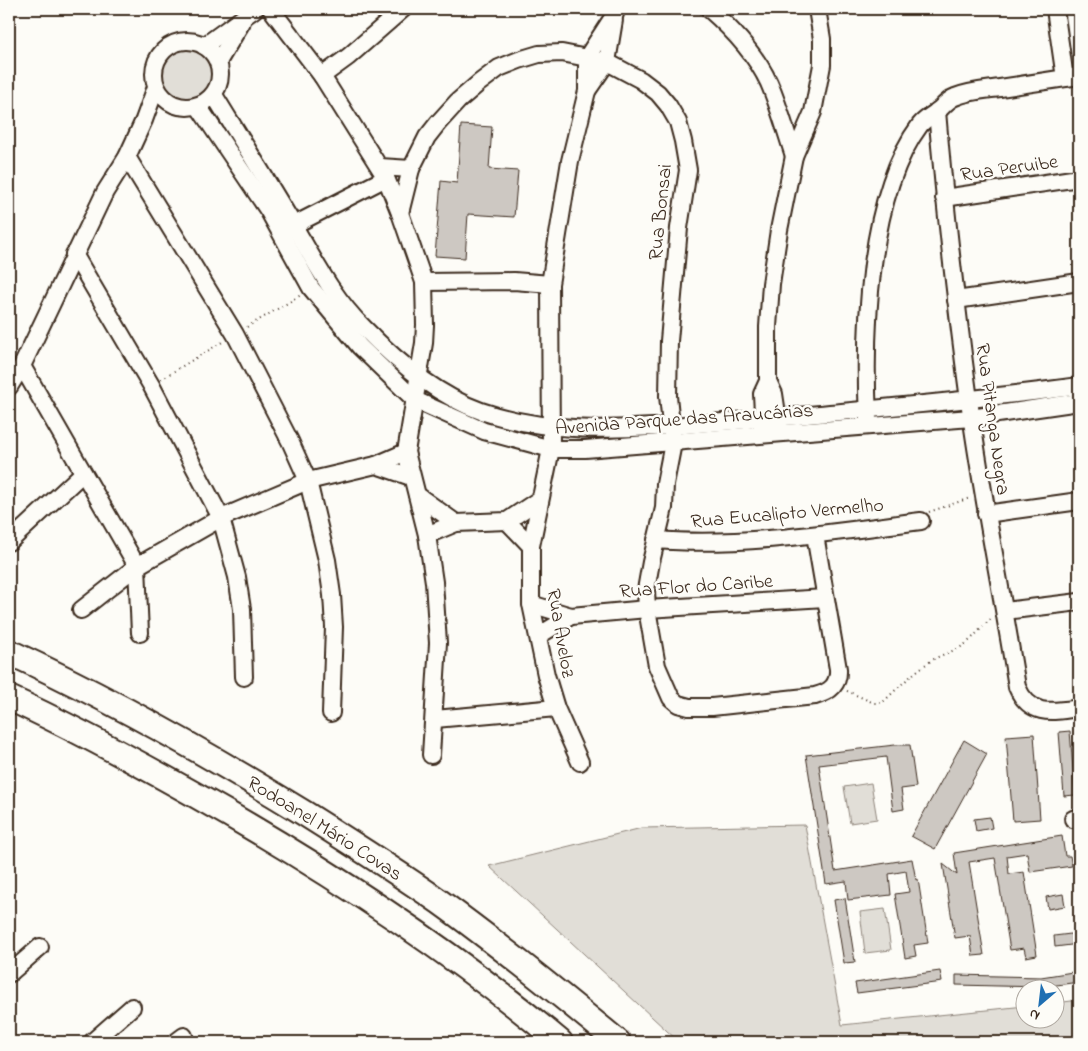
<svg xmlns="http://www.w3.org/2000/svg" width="1088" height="1051" font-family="'Indie Flower',sans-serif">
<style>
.green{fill:#e1ded7;stroke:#8e847a}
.building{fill:#cdc8c2;stroke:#3b2a1e}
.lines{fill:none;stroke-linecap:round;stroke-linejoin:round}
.minor-casing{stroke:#3b2a1e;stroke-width:20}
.highway-casing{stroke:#3b2a1e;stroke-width:28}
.path{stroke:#3b2a1e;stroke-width:2;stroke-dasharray:1 4;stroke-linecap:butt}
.minor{stroke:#fdfcf7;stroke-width:16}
.highway{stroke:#fdfcf7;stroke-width:24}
.labels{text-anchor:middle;stroke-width:5;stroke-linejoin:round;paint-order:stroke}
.street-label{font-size:20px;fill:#3b2a1e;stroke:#fdfcf7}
</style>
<rect width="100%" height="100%" fill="#fdfcf7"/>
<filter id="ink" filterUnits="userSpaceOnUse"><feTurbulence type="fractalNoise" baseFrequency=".02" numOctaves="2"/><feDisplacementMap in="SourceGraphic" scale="10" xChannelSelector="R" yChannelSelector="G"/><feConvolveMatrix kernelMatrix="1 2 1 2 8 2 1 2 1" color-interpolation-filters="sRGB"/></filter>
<g filter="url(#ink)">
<g class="green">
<circle cx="187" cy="74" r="27"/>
<polygon points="871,783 877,819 850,823 844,787"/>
<polygon points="805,825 842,1025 1025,1006 1026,1018 1056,1018 1056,1003 1079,1000 1079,1042 679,1042 489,866 642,828"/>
<polygon points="885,909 891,950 865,953 860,912"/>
</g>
<g class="building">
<polygon points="461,125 492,127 489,169 518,171 514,217 468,214 465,258 435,256 441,181 457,183"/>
<polygon points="1070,731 1075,795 1064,796 1059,732"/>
<polygon points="1034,734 1040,819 1013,821 1006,736"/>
<polygon points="964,740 987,754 935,849 911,836"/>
<polygon points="895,745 910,745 916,787 901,789 904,809 893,811 886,757 819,765 835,871 912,859 916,880 918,879 928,943 914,945 916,956 905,958 895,894 909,892 906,871 889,874 891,895 848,900 846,881 826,884 806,755"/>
<polygon points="990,817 992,828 976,831 974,819"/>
<polygon points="1062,836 1065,856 1070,856 1072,866 1030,872 1027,853 1007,856 1009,874 1024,872 1037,955 1026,957 1024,948 1010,950 995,858 969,862 984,955 973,956 970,936 955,938 943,864 957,875 954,853"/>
<polygon points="1063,894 1065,906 1048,909 1046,897"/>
<polygon points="845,898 855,962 844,963 834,900"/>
<polygon points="1079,933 1079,944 1055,947 1054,936"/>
<polygon points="940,971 942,982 857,993 855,983"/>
<polygon points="1079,971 1079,982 1042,987 956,985 956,975 1041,977"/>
</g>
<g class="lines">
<g class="minor-casing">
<g id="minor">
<polyline points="271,9 322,76 386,178 400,213 424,282 425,325 424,343 406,452 427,535 434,582 438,643 431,755"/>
<path d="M 709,9 C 732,29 756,55 769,83 C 779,106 786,132 794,156"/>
<polyline points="1055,9 1065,78"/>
<circle cx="187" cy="74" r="33"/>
<polyline points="204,46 255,9"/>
<polyline points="218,62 242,22"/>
<polyline points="322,76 348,57 403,9"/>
<polyline points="587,91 607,62 614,20"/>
<path d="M 214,95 C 241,139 268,182 294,226 C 315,262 334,299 364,328 C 396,361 436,395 481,411 C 547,434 616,430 685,425 C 722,422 760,419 798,416 C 892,407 986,399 1079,386"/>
<polyline points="198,106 268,210 311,288 360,347 415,400 484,431 551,449 585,449 971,418 1079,402"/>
<path d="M 937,111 C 945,208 956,304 969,400 C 982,497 1002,591 1017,687 C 1030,717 1052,712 1079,708"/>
<polyline points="127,157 235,334 290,441 308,481 327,560 332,595 334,627 331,713"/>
<polyline points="380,167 411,169"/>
<polyline points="944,198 1079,178"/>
<path d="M 400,213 L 411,169 L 427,137 L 438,123 L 458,101 L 479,83 L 499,68 L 519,60 L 539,54 L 562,53 L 607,62 L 641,80 L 658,93 L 668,105 L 678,122 L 683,141 L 688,170 L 679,228 L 669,341 L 668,396 L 673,443 L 665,484 L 664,508 L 651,562 L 646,590 L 647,609 L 657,666 L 671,698 L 678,704 L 689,707 L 712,707 L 815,696 C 830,692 839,685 838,669 L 815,535"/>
<polyline points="294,225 386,178"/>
<polyline points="74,254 151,385 221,518 237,577 242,609 244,677"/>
<polyline points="424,282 514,281 550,284"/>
<polyline points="956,300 1079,282"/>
<polyline points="22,366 137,566 140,633"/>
<polyline points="768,381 774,394 779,427"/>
<polyline points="9,387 22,366 105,192 127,157 144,120 156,87"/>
<path d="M 868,420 C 864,334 867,196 920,125 C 925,119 932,115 938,111 C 943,106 949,99 955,97 C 969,91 986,90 1000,88 C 1027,84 1053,80 1079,76"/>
<polyline points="764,430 762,394 768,381 768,327 771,284 779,230 794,156 813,112 822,65 822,39 817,9"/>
<polyline points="376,465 411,477"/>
<polyline points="417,495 456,523"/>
<polyline points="986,514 1079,501"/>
<polyline points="507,521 531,546"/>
<polyline points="427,535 456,523 507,521 540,499"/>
<path d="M 656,540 C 742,547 835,532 921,521"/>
<polyline points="9,542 83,473"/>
<polyline points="531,604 571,616 647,609 825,598"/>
<polyline points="81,610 137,566 221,518 308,481 376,465 406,452"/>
<polyline points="1005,611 1079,602"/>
<polyline points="538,636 571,616"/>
<polyline points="435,719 556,708"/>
<polyline points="580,762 556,708 546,675 531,604 531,546 551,449 550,284 570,161 587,91 587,57 615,14"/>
<polyline points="1073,819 1079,817"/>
<polyline points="9,974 40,947"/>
<polyline points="92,1042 132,1007"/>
<polyline points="176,1042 184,1036"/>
</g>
</g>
<g class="highway-casing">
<g id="highway">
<path id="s1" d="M 9,652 C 111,699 208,754 304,813 C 350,842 396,871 440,902 C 501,946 560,994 618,1042"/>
<path d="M 9,698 C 71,726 131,759 190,792 C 320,865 446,946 560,1042"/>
</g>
</g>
<g class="path">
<polyline points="247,327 301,295"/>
<polyline points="161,379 224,341"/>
<polyline points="929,512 970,498"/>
<path d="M 847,691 L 874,703 L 882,703 C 899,687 916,669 936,658 C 945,653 955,651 964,645 C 975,637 982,626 992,618"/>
</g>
<use href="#minor" class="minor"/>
<use href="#highway" class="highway"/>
</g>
</g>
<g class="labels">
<g class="street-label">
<text transform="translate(1009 167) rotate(-8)" y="7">Rua Peruibe</text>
<text transform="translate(659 212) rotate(-84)" y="7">Rua Bonsai</text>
<text transform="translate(684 418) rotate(-4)" y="7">Avenida Parque das Araucárias</text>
<text transform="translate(994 419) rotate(82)" y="7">Rua Pitanga Negra</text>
<text transform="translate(787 512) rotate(-5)" y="7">Rua Eucalipto Vermelho</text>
<text transform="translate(696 585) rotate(-4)" y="7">Rua Flor do Caribe</text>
<text transform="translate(562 633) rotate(80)" y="7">Rua Aveloz</text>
<text dy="7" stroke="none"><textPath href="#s1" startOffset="362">Rodoanel Mário Covas</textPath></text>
</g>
</g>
<rect width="1088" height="1051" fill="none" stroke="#fdfcf7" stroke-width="30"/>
<rect x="15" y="15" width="1058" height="1021" fill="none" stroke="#3b2a1e" stroke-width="2" filter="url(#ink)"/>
<g transform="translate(1040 1004) rotate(208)"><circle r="24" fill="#fdfcf7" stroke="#afa8a0"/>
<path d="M0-4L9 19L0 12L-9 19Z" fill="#1f6fb2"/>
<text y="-8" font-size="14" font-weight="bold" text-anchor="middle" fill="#3b2a1e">N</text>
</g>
</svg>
